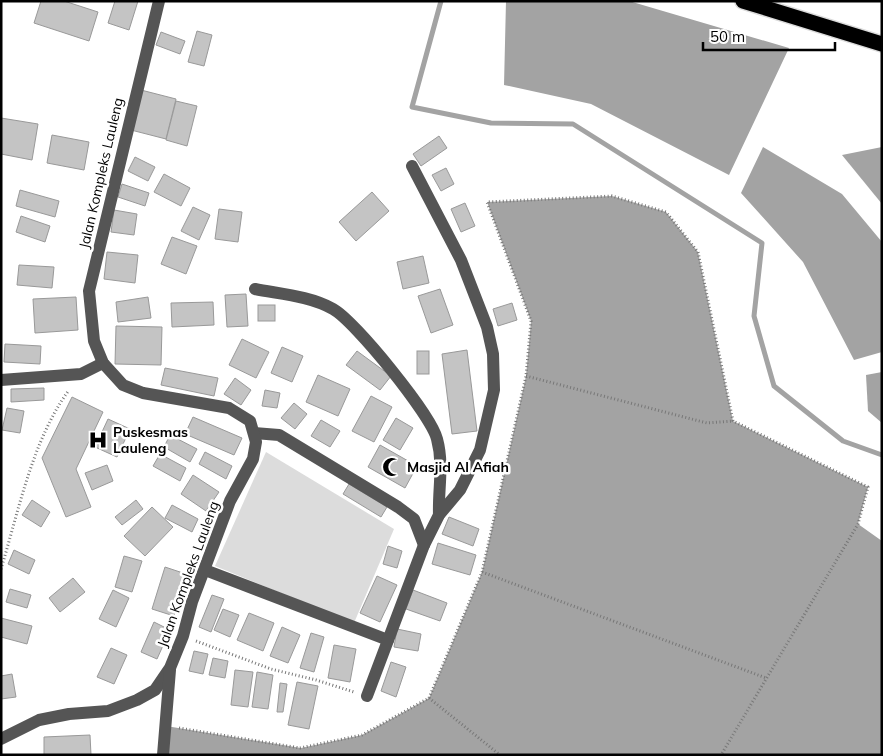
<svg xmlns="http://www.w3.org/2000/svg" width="883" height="756" font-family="Mulish,sans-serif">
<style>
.green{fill:#dcdcdc}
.water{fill:#a3a3a3}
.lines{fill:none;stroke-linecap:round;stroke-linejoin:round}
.stream{stroke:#a3a3a3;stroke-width:5}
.building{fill:#c4c4c4;stroke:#999}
.highway-casing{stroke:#dbdbdb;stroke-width:18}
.path{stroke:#777;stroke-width:3;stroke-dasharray:1 2.5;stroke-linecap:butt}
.minor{stroke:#555;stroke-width:12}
.highway{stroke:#000;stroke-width:15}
.labels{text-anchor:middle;stroke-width:5;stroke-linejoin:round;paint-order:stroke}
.street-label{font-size:14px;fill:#000;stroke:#fff}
.poi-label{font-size:14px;font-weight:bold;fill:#000;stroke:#fff;text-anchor:start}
</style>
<rect width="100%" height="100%" fill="#fff"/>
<polygon class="green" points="266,452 394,529 354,623 215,566"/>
<g class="water">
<polygon points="506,1 629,1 789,48 729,175 591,104 504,85"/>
<polygon points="763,147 842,194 882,242 882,352 854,360 803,262 741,193"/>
<polygon points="882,147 882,204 842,155"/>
<polygon points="612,196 666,212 698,252 733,421 868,487 858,524 882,541 882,755 163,755 166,726 301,748 362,735 429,698 482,572 526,376 531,321 487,202"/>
<polygon points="882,372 882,423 868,411 866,375"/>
</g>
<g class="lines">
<polyline class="stream" points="441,1 412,107 491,123 573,124 762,243 754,316 774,386 843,441 882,455"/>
</g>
<g class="building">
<polygon points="41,1 64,1 98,12 89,41 34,23"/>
<polygon points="115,1 138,1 129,30 108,23"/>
<polygon points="197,31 212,35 204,66 188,62"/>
<polygon points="161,32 185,41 180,54 156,45"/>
<polygon points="141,90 176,99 166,139 131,130"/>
<polygon points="176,101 197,106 187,146 166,140"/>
<polygon points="1,118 38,124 32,160 1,154"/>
<polygon points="52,135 89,142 84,170 47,163"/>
<polygon points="439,136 447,148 421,166 413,154"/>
<polygon points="135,157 155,167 148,181 128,171"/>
<polygon points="446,168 454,184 441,191 432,175"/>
<polygon points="164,174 190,188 181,206 154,192"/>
<polygon points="122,184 149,193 145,206 118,197"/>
<polygon points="20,190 59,201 55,217 16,206"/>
<polygon points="372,192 389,211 356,241 339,222"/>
<polygon points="465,203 475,226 461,232 451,209"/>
<polygon points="193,207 210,215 199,240 181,231"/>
<polygon points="219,209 242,212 238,242 215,239"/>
<polygon points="114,210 137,214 134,235 111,232"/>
<polygon points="21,216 50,226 45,242 16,232"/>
<polygon points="172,237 197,246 186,274 161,264"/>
<polygon points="107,252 138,255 135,283 104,279"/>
<polygon points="423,256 429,283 403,289 397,262"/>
<polygon points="19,265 54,267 52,288 17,285"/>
<polygon points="440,289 453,325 431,333 418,296"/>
<polygon points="246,294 248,326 227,327 225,295"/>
<polygon points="76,297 78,330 35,333 33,299"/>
<polygon points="148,297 151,318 118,322 116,302"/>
<polygon points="213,302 214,325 172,327 171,303"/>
<polygon points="512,303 517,320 498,326 493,309"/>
<rect x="258" y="305" width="17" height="16"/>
<polygon points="116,326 162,327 161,365 115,364"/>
<polygon points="242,339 269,352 256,378 229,365"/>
<polygon points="5,344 41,346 40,364 4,362"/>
<polygon points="282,347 303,356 292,382 271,373"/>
<polygon points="467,350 477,431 452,434 442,354"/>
<polygon points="357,351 391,376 380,390 346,365"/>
<rect x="417" y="351" width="12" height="23"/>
<polygon points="165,368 218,378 214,396 161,385"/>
<polygon points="318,375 350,389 338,416 306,402"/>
<polygon points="235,378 251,390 241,405 224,394"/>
<polygon points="44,388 44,400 11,402 11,389"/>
<polygon points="265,390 280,393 277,408 262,406"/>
<polygon points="371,396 392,407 374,442 352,431"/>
<polygon points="72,397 103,412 76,469 91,507 66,517 42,458"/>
<polygon points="294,403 307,414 295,429 281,418"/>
<polygon points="7,408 24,411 20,433 2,430"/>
<polygon points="193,417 242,438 234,455 185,434"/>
<polygon points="396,418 413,428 400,450 383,440"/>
<polygon points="108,419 130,429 117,457 95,447"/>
<polygon points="321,420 340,431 330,447 311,436"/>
<polygon points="170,435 197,449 190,462 164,447"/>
<polygon points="380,445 417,466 405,488 368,467"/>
<polygon points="205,452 232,466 226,479 199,464"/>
<polygon points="160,454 186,468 180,481 153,466"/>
<polygon points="107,465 113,481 92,490 85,473"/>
<polygon points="193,475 219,492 206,511 181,494"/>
<polygon points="349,484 387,507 381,517 343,494"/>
<polygon points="32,500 50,512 41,527 22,515"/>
<polygon points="136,500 143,509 122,525 115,517"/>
<polygon points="172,505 198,519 192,532 165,518"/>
<polygon points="152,507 173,527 145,556 124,536"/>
<polygon points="449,517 479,529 473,546 442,534"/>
<polygon points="438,543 476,555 470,575 432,564"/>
<polygon points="388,546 402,551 397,568 383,564"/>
<polygon points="14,550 35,560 29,574 8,564"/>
<polygon points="124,556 142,561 132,592 115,587"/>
<polygon points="165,567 186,574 174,616 152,609"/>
<polygon points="377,576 397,585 380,622 360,613"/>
<polygon points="73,578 85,592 60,612 49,598"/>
<polygon points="10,589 31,595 27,608 6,602"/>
<polygon points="113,590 129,598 116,627 99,619"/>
<polygon points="413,590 447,603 440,621 406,609"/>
<polygon points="212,595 224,599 211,632 199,627"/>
<polygon points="223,609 239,615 230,637 214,630"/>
<polygon points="249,613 274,623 263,651 237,640"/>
<polygon points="1,618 32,626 27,644 1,637"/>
<polygon points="154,622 170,630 157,659 141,652"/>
<polygon points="282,627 300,635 288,663 270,656"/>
<polygon points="397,629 421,634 418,651 394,647"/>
<polygon points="311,633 324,637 314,672 300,668"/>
<polygon points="334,645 356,649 350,682 328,678"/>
<polygon points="111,648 127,655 114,684 97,677"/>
<polygon points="194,651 208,654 203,674 189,671"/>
<polygon points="213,658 228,661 225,678 209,675"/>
<polygon points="391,662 406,667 396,697 381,691"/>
<polygon points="235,670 253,672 248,707 231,705"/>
<polygon points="257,672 273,675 268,709 252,707"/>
<polygon points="12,674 16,697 1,699 1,676"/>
<polygon points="297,682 318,686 309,729 288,725"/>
<polygon points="280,683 287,684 283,712 277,712"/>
<polygon points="90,735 91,755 44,755 44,737"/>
</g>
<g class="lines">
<g class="highway-casing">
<polyline id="highway" points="743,1 882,44"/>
</g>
<g class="path">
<polyline points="526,376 707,423 733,421"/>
<path d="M 1,569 C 19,510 32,441 69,390"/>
<polyline points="482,572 766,678"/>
<polyline points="196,641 271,669 316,680 354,692"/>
<polyline points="429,698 500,755"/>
<polyline points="179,728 300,748 362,735 429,698 482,572 526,376 531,321 487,202 612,196 666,212 698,252 733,421 868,487 858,524 721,755"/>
</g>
<g class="minor">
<path d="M 255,289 C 280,294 310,296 333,309 C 355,321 431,415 437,439 C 444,465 438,489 439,515"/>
<polyline points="1,380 81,374 103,363"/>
<polyline points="254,433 279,435 398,507 414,519 424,545"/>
<polyline points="205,570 388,640"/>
<polyline points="367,696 424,545 439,515 460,490 480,450 494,390 493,354 487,327 461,260 412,166"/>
<polyline points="1,739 39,720 69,714 108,711 137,700 155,690 170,668 183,636 192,602 230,501 253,459 256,442 250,421 229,408 143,393 123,385 103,363 94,341 89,291 159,1"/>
<polyline points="163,755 170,670"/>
</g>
<use href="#highway" class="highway"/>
</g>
<defs>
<g id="hospital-bare" transform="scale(1.5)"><path d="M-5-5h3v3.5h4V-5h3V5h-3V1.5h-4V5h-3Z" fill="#000" stroke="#fff" stroke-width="2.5" paint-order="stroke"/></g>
<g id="mosque-bare" transform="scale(1.5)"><path d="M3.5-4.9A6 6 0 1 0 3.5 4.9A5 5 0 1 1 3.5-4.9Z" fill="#000" stroke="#fff" stroke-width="2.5" paint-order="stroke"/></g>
</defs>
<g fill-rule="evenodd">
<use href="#hospital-bare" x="98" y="440"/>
<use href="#mosque-bare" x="392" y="467"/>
</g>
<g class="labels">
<g class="street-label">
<text transform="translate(101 173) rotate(-77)" y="5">Jalan Kompleks Lauleng</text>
<text transform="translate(188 574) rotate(-70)" y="5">Jalan Kompleks Lauleng</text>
</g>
<g class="poi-label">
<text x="113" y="437">Puskesmas<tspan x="113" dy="16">Lauleng</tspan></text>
<text x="407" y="472">Masjid Al Afiah</text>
</g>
</g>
<rect width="883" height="756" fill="none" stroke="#000000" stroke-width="5"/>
<path d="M703 42v8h132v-8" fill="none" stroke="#000000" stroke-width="2.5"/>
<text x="710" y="42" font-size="15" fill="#000000" stroke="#ffffff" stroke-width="4" paint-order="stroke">50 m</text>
</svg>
